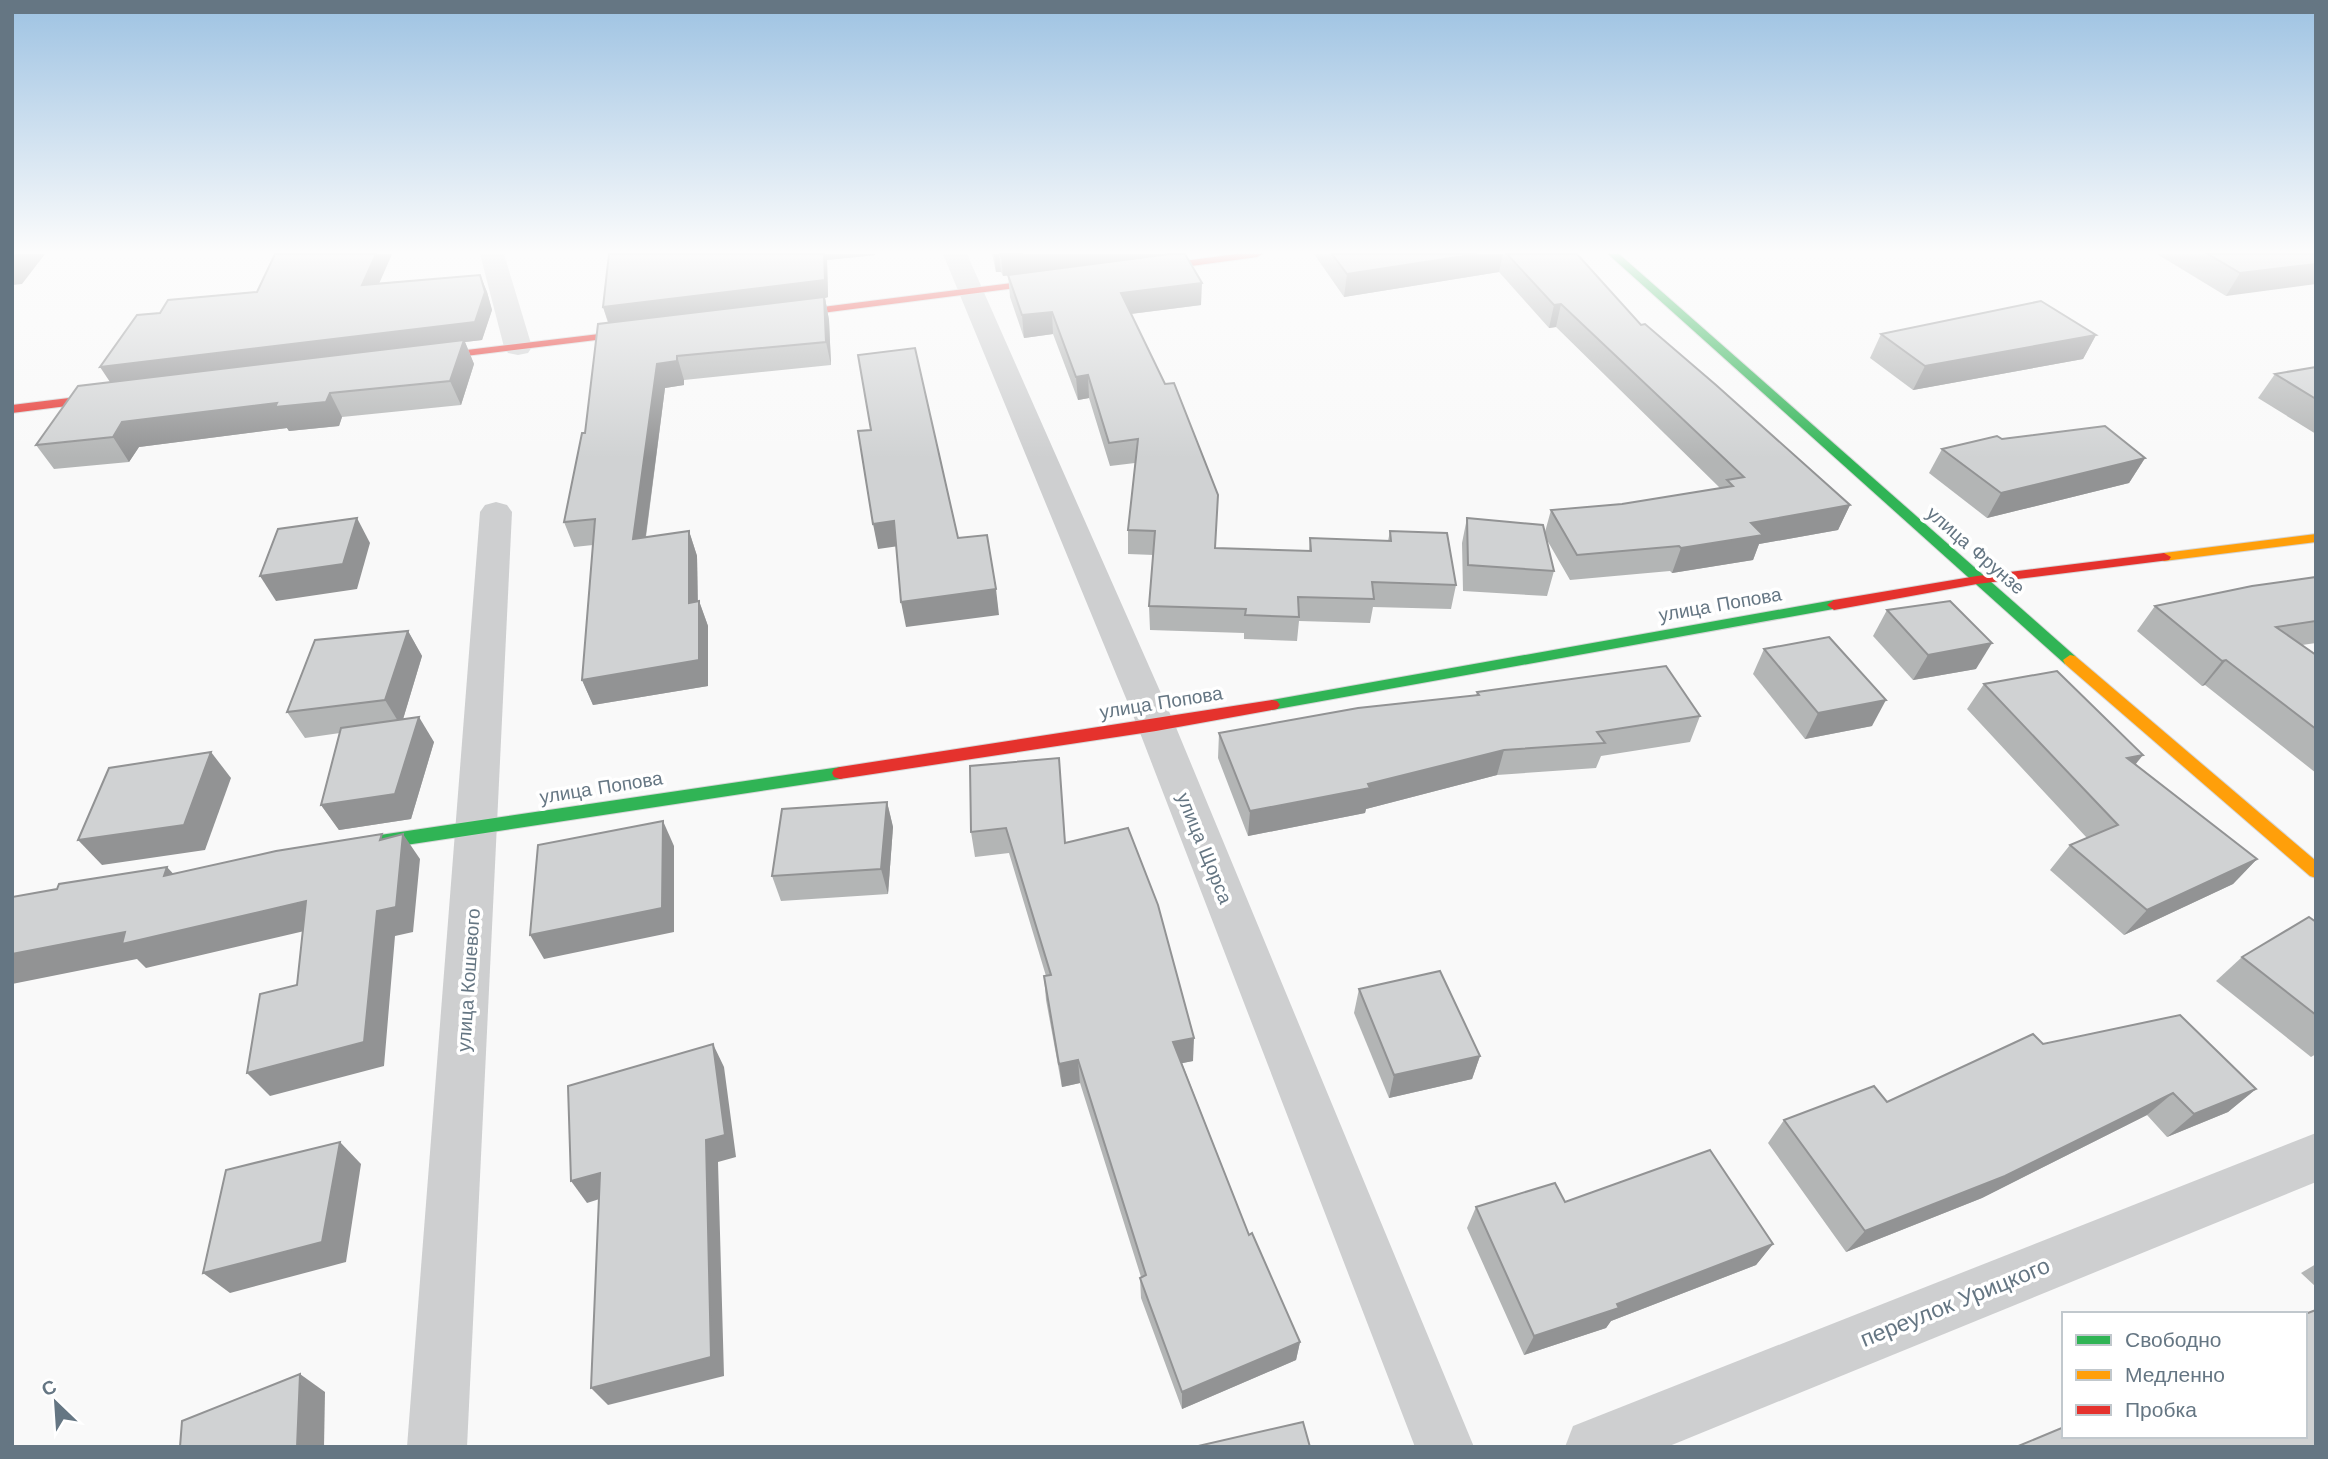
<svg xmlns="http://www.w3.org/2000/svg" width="2328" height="1459" font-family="'Work Sans',sans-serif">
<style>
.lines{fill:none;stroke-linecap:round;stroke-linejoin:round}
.fast-casing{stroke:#d5d6d7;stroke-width:2}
.slow-casing{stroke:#d5d6d7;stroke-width:2}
.jam-casing{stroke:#d5d6d7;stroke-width:2}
.street{fill:#cecfd0;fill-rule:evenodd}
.fast{fill:#30b455;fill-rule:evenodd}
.slow{fill:#ff9f0a;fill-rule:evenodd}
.jam{fill:#e5322d;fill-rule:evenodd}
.wall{fill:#b3b5b5}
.shaded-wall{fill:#929394}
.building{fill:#d0d2d3;stroke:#929394;stroke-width:2}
.labels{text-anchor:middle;stroke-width:7;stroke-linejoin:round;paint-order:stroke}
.street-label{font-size:19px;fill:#657683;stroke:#fff}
.near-street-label{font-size:23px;fill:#657683;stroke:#fff}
</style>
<rect width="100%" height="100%" fill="#f9f9f9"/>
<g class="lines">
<g class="fast-casing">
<g id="fast">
<polygon points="1608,254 1619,254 2075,656 2077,660 2075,664 2065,664"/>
<polygon points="1834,600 1841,605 1839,608 1272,710 1264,705 1272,700"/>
<polygon points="840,767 846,769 848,773 846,777 840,779 353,853 347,851 344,846 347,841 353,839"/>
</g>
</g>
<g class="slow-casing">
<g id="slow">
<polygon points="2316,534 2316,542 2164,561 2157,557 2164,553"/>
<polygon points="2070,655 2075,656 2316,861 2316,878 2310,876 2065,664 2063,660"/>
</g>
</g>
<g class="jam-casing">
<g id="jam">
<polygon points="1236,254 1262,254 1257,257 1140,273 1135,270 1140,267"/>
<polygon points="1059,277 1064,280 1063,282 775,319 770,316 775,313"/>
<polygon points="649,328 653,329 653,333 417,362 411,359 417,356"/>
<polygon points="118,392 124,396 122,399 12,413 12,405"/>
<polygon points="2164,553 2171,557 2169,560 1977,584 1834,610 1827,605 1834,600 1977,576"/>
<polygon points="1272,700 1277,701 1280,705 1277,709 1156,731 840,779 834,777 832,773 834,769 840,767"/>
</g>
</g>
<g class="street">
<polygon points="480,254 504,254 532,347 528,353 518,355 508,353 504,347"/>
<polygon points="943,254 967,254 1175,725 1474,1447 1415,1447 1137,725"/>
<polygon points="496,502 507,505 512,512 467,1447 407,1447 480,512 485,505"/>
<polygon points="2316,1133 2316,1182 1667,1447 1565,1447 1573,1426"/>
</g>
<use href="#fast" class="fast"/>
<use href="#slow" class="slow"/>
<use href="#jam" class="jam"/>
</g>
<g class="wall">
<polygon points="275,254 392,254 379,283 480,275 487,292 492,310 482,340 465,342 474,364 461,405 342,417 339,426 289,431 287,428 139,447 129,462 54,469 36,445 110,383 160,313 257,292"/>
<polygon points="609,254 876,255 827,260 828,297 825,298 829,320 831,365 684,380 684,385 665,388 646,537 689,531 697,556 698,601 699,601 708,626 708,686 593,705 582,680 593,545 574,547 564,522 585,433 608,323 603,307"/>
<polygon points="992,254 1185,254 1201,305 1131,314 1215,548 1309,551 1310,538 1388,541 1390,531 1456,585 1451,609 1373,607 1370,623 1299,621 1297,641 1244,639 1244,633 1150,630 1149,606 1154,555 1128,554 1128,530 1135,463 1110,466 1089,398 1078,400 1053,334 1024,338 1010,297 1008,275 1035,272 1003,276 1001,272 996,272"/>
<polygon points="1314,254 1577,254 1641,325 1850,505 1838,530 1759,544 1753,560 1672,573 1670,571 1570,580 1547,540 1554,571 1547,596 1463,591 1462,543 1467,518 1545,532 1551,510 1622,504 1720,488 1556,327 1549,328 1499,272 1344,297"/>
<polygon points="2157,254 2316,254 2226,296"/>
<polygon points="1881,334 2096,335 2083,359 1913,390 1870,358"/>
<polygon points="2316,367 2316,434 2258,398 2275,374"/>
<polygon points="2002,439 2145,458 2129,483 1987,518 1929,473 1942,449"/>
<polygon points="2316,577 2316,643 2302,645 2316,655 2316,773 2205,685 2202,686 2137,631 2155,606"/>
<polygon points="1887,610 1976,669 1913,680 1873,636"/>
<polygon points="408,631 422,656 403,719 434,742 411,819 339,830 321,805 340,733 305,738 287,712"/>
<polygon points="1764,649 1872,726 1805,739 1753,674"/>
<polygon points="1984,684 2135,765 2257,859 2233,884 2124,935 2050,870 2070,845 2087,838 1967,709"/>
<polygon points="1477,692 1700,716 1690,742 1601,756 1596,768 1497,775 1366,809 1365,813 1248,836 1218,758 1219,733 1476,696"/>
<polygon points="970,766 1065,843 1193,1061 1182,1063 1249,1235 1300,1342 1296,1360 1182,1409 1141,1298 1140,1278 1141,1277 1080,1083 1062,1087 1046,1000 1044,976 1046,976 1009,853 975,857 971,832"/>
<polygon points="887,802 893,827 888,894 781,901 772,876"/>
<polygon points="2316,922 2316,1054 2311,1057 2216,981 2242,957"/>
<polygon points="1359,989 1480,1056 1472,1079 1389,1098 1354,1013"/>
<polygon points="2043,1044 2256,1089 2228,1112 2167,1137 2147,1115 1982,1198 1846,1252 1768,1143 1784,1120 1887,1102"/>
<polygon points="1565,1202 1773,1244 1756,1265 1611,1321 1606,1328 1524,1355 1467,1228 1476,1207"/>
<polygon points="2316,1264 2316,1287 2301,1273"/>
</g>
<g class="shaded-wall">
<polygon points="15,254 45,254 22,284 12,285 12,257"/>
<polygon points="376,254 392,254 371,302 362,285"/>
<polygon points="824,254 875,254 876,255 827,260 828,297 825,298 829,320 831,365 826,342 609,324 603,307"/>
<polygon points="994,254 999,254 1001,272 996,272"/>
<polygon points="1023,254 1174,254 1174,255 1003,276 1001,256"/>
<polygon points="1477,254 1503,254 1499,272 1344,297 1347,274"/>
<polygon points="2316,264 2316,284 2226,296 2240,273"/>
<polygon points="480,275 487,292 492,310 482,340 465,342 474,364 461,405 450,381 112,385 100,367"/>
<polygon points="1202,283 1201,305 1122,315 1121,293"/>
<polygon points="1561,304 1556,327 1549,328 1554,305"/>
<polygon points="1052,312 1053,334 1024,338 1022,315"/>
<polygon points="2096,335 2083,359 1913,390 1925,366"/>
<polygon points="677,356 684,380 684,385 665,388 642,564 633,539 657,364"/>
<polygon points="1088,375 1089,398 1078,400 1076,377"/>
<polygon points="330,393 342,417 339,426 289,431 287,428 139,447 129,462 113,437 122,422"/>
<polygon points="2145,458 2129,483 1987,518 2001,493"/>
<polygon points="1850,505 1838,530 1759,544 1753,560 1672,573 1681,548 1751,523"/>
<polygon points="357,518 370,543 357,589 276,601 260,576"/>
<polygon points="894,521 899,546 878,549 873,524"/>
<polygon points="689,531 697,556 698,628 689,603"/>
<polygon points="996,589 999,615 906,627 901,602"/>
<polygon points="699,601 708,626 708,686 593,705 582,680"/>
<polygon points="408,631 422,656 401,726 385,700"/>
<polygon points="1992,643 1976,669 1913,680 1928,655"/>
<polygon points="2226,660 2205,685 2202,686 2222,661"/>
<polygon points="1886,700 1872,726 1805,739 1818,713"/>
<polygon points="419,717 434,742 411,819 339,830 321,805"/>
<polygon points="1504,750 1497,775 1366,809 1365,813 1248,836 1250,811 1368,784"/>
<polygon points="211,752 231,778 205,850 102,865 78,840"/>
<polygon points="2143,755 2123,780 2127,758"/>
<polygon points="887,802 893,827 888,894 881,869"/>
<polygon points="663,821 674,846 674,932 544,959 530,935"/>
<polygon points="403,834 420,859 413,932 395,936 384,1066 270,1096 247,1073 377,911"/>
<polygon points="2257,859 2233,884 2124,935 2147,910"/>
<polygon points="167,867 190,892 164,876"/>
<polygon points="306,901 326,926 146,968 137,959 12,984 12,954 125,932"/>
<polygon points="1194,1038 1193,1061 1173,1065 1173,1042"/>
<polygon points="713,1044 724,1067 736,1157 718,1162 724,1376 608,1405 591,1388 706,1140"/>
<polygon points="1480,1056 1472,1079 1389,1098 1394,1075"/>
<polygon points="1078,1060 1080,1083 1062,1087 1059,1064"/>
<polygon points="2256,1089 2228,1112 2167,1137 2194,1114"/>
<polygon points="2173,1093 2147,1115 1982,1198 1846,1252 1865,1231"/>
<polygon points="340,1142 361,1164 346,1262 230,1293 203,1273"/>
<polygon points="600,1173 615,1194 587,1203 571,1181"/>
<polygon points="1773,1244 1756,1265 1611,1321 1606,1328 1524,1355 1534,1336"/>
<polygon points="1300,1342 1296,1360 1182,1409 1182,1392"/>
<polygon points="300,1374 325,1392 324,1447 297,1447"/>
</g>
<g class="building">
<polygon points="275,254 376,254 362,285 480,275 485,292 475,322 100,367 137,315 160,313 168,300 257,292"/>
<polygon points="609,254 824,254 825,280 603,307"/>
<polygon points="1000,254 1023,254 1001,256"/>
<polygon points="1170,254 1185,254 1202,283 1121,293 1165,384 1174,383 1218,495 1215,548 1311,551 1310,538 1391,541 1390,531 1447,533 1456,585 1372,582 1374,599 1298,597 1299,617 1245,615 1246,609 1149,606 1155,531 1128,530 1138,439 1109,443 1088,375 1076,377 1052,312 1022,315 1008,275"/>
<polygon points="1332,254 1477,254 1347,274"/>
<polygon points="1507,254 1577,254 1641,325 1645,324 1716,385 1850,505 1751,523 1763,535 1681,548 1679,546 1577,555 1551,510 1622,504 1733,486 1727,480 1744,477 1561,304 1554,305"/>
<polygon points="2208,254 2316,254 2316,264 2240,273"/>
<polygon points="824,297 826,342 677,356 677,361 657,364 633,539 689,531 689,603 699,601 699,660 582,680 595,519 564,522 582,433 585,433 598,324"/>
<polygon points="2041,301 2096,335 1925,366 1881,334"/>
<polygon points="464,340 450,381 330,393 326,402 275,407 277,403 122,422 113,437 36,445 78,386"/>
<polygon points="915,348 958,538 987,535 996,589 901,602 894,521 873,524 858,431 871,430 858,355"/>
<polygon points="2316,367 2316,399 2275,374"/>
<polygon points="2105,426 2145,458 2001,493 1942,449 1997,436 2002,439"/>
<polygon points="357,518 343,564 260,576 278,529"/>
<polygon points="1467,518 1543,525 1554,571 1468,565"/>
<polygon points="2316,577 2316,621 2276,627 2316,655 2316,729 2226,660 2222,661 2155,606 2252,586"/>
<polygon points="1950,601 1992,643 1928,655 1887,610"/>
<polygon points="408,631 385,700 287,712 315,640"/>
<polygon points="1829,637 1886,700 1818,713 1764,649"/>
<polygon points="1666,666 1700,716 1597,732 1605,743 1504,750 1368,784 1370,788 1250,811 1219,733 1358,708 1479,695 1477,692"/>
<polygon points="2057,671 2143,755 2127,758 2257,859 2147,910 2070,845 2118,825 1984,684"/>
<polygon points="419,717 395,794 321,805 341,728"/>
<polygon points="211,752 184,825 78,840 109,768"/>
<polygon points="1059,758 1065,843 1128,828 1158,905 1194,1038 1173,1042 1249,1235 1252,1233 1300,1342 1182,1392 1140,1278 1146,1275 1078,1060 1059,1064 1044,976 1051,975 1006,828 971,832 970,766"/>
<polygon points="887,802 881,869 772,876 782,809"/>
<polygon points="663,821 662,908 530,935 538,845"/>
<polygon points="382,834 380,840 403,834 396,907 377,911 364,1042 247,1073 260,994 297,985 306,901 122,944 125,932 12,954 12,897 57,889 59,884 167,867 164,876 276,851"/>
<polygon points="2309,917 2316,922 2316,1015 2242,957"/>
<polygon points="1440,971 1480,1056 1394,1075 1359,989"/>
<polygon points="2180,1015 2256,1089 2194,1114 2173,1093 2005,1176 1865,1231 1784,1120 1874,1086 1887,1102 2033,1034 2043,1044"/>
<polygon points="713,1044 725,1135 706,1140 711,1357 591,1388 600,1173 571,1181 568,1086"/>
<polygon points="340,1142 322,1242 203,1273 226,1170"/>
<polygon points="1710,1150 1773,1244 1617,1304 1619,1308 1534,1336 1476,1207 1555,1183 1565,1202"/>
<polygon points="2316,1310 2316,1447 2016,1447 2064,1427 2064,1436 2305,1436 2305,1314"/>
<polygon points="300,1374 297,1447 180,1447 182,1421"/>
<polygon points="1303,1422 1310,1447 1198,1447 1198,1446"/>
</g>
<linearGradient id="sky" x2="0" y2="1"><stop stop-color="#9dc2e2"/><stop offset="0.55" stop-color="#fcfcfc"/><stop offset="1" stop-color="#fcfcfc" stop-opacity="0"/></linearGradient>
<rect width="2328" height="458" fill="url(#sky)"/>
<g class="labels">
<g class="street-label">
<text transform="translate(1976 550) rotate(41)" y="7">улица Фрунзе</text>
<text transform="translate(1720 604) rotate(-10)" y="7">улица Попова</text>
<text transform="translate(1161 702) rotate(-9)" y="7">улица Попова</text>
<text transform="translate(601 787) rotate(-9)" y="7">улица Попова</text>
<text transform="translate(1205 848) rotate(68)" y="7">улица Щорса</text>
<text transform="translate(468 980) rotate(-86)" y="7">улица Кошевого</text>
</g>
<g class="near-street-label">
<text transform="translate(1955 1302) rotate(-22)" y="8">переулок Урицкого</text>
</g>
</g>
<rect width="2328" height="1459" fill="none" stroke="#657683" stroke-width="28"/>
<rect x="2062" y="1312" width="245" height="126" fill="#ffffff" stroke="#c1c8cd" stroke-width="2"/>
<rect x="2076" y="1335" width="35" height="10" fill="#30b455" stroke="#c1c8cd" stroke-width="2"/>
<text x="2125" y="1347" font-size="21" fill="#657683">Свободно</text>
<rect x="2076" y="1370" width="35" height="10" fill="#ff9f0a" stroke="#c1c8cd" stroke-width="2"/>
<text x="2125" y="1382" font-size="21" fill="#657683">Медленно</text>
<rect x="2076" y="1405" width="35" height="10" fill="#e5322d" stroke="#c1c8cd" stroke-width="2"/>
<text x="2125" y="1417" font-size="21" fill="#657683">Пробка</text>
<g transform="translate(56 1403) rotate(335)" stroke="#ffffff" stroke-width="5" paint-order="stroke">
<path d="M0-5L12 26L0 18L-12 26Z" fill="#657683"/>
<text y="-10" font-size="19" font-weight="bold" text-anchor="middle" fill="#657683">С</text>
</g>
</svg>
